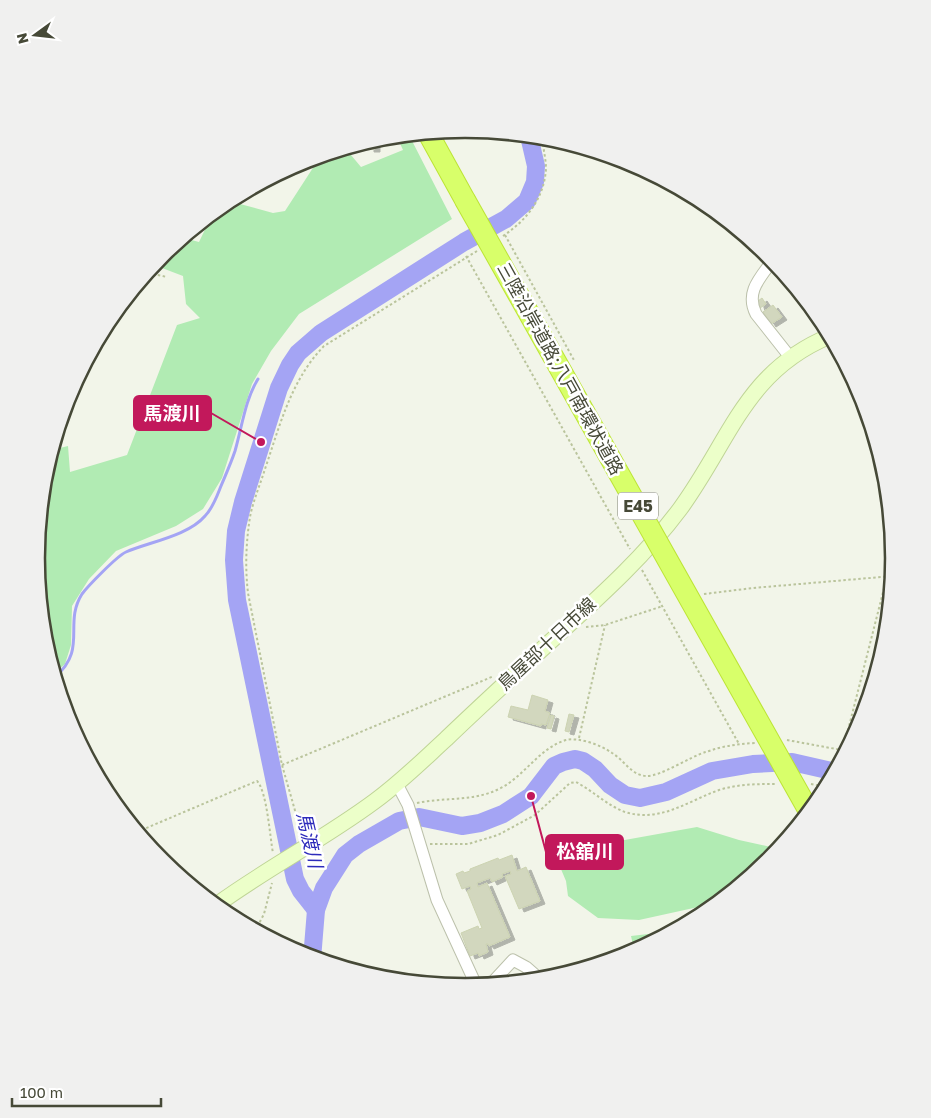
<svg xmlns="http://www.w3.org/2000/svg" width="931" height="1118" font-family="'Golos Text','Noto Sans JP',sans-serif">
<style>
.green{fill:#b1ebb3}
.lines{fill:none;stroke-linecap:round;stroke-linejoin:round}
.stream{stroke:#a4a4f4;stroke-width:3}
.river{stroke:#a4a4f4;stroke-width:18}
.building{fill:#d2d7be;stroke:#ccd3b1;filter:url(#shadow)}
.street-casing{stroke:#bcc1ab;stroke-width:13}
.secondary-casing{stroke:#bfd496;stroke-width:17}
.highway-casing{stroke:#bce435;stroke-width:22}
.path{stroke:#bac49c;stroke-width:2;stroke-dasharray:2.5 2.5;stroke-linecap:butt}
.street{stroke:#fff;stroke-width:11}
.secondary{stroke:#ecffc9;stroke-width:15}
.highway{stroke:#d8ff6a;stroke-width:20}
.highway-bridge-casing{stroke:#bce435;stroke-width:22;stroke-linecap:butt}
.highway-bridge{stroke:#d8ff6a;stroke-width:20}
.labels{text-anchor:middle;stroke-width:5;stroke-linejoin:round;paint-order:stroke}
.shield{fill:#fff;stroke:#7e8073;stroke-width:1}
.shield-label{font-size:16px;font-weight:bold;fill:#464937}
.street-label{font-size:18px;fill:#464937;stroke:#fff}
.water-label{font-size:19px;font-style:italic;fill:#2d2bbb;stroke:#fff}
.rim{fill:none;stroke:#464937;stroke-width:2.5}
.leader{fill:none;stroke:#c2185b;stroke-width:2}
.callout-dot{fill:#c2185b;stroke:#fff;stroke-width:2}
.callout{fill:#c2185b;stroke:#c2185b;stroke-width:2}
.callout-label{font-size:19px;text-anchor:middle;font-weight:bold;fill:#fff}
</style>
<defs>
<filter id="shadow"><feDropShadow dx="5" dy="3" stdDeviation="0" flood-color="#0004"/></filter>
</defs>
<rect width="100%" height="100%" fill="#f2f5e9"/>
<g class="green">
<polygon points="409,135 452,219 299,314 271,351 252,384 222,478 203,509 176,526 116,551 89,579 72,606 71,645 65,664 54,674 44,642 36,559 45,475 52,450 68,446 70,472 127,455 177,325 200,318 186,304 183,276 162,268 174,246 184,238 199,242 213,213 229,201 273,213 285,211 320,157 346,149 361,167 403,150 397,137"/>
<polygon points="697,827 739,840 780,849 769,863 721,902 639,920 598,918 568,896 566,881 555,855 569,850"/>
<polygon points="657,933 669,934 631,955 634,949 631,936"/>
</g>
<g class="lines">
<path class="stream" d="M 55,677 C 88,649 63,624 82,594 C 88,586 117,556 126,552 C 149,542 188,536 205,516 C 213,508 217,496 221,486 C 226,474 231,463 235,451 C 242,427 245,400 258,379"/>
<g class="river">
<polyline points="316,910 301,891 295,879 237,600 234,560 236,531 243,502 279,388 290,365 298,353 321,333 464,242 506,219 527,201 535,182 536,166 529,136"/>
<polyline points="312,959 316,910 324,888 345,855 359,844 399,821 419,817 462,826 480,823 503,814 531,796 554,766 563,762 575,759 583,761 595,769 610,785 625,795 640,798 666,792 712,771 753,764 792,762 836,772"/>
</g>
</g>
<g class="building">
<polygon points="375,140 375,149 369,149 369,142"/>
<polygon points="762,298 766,304 760,308 758,301"/>
<polygon points="773,305 782,317 771,324 763,312"/>
<polygon points="532,695 548,700 545,711 550,713 546,725 541,724 541,726 508,717 511,706 528,710"/>
<polygon points="569,714 574,715 569,732 565,731"/>
<polygon points="551,715 554,716 551,729 547,728"/>
<polygon points="512,855 517,871 526,867 540,901 519,909 505,876 511,874 510,871 502,874 503,877 492,882 490,878 477,883 478,887 487,883 510,937 489,946 488,944 486,944 488,952 479,956 478,953 470,956 461,933 478,926 479,929 482,928 467,891 471,889 470,886 462,889 456,874 463,871 464,873 470,871 470,869 498,858 499,860"/>
</g>
<g class="lines">
<g class="street-casing">
<g id="street">
<path d="M 773,260 C 760,278 745,292 756,314 L 790,357"/>
<polyline points="397,784 408,805 437,900 477,987"/>
<polyline points="489,986 513,960 526,967 542,981"/>
</g>
</g>
<g class="secondary-casing">
<path id="secondary" d="M 215,906 C 267,868 324,839 375,801 C 401,782 423,760 446,739 C 472,714 498,690 524,666 C 577,616 636,568 680,509 C 730,441 745,371 830,336"/>
</g>
<g class="highway-casing">
<polyline id="highway" points="428,133 465,200"/>
</g>
<g class="path">
<polyline points="505,235 575,362"/>
<path d="M 503,236 C 527,220 544,198 546,169 C 546,159 543,148 542,137"/>
<polyline points="466,256 630,549"/>
<polyline points="148,273 167,277"/>
<polyline points="642,570 739,744"/>
<polyline points="704,594 753,588 893,576"/>
<polyline points="586,627 605,625 663,606"/>
<polyline points="579,738 605,625"/>
<polyline points="787,740 847,751"/>
<polyline points="843,750 894,549"/>
<polyline points="282,765 494,676"/>
<polyline points="811,784 828,787"/>
<path d="M 417,803 C 445,797 472,802 499,789 C 524,777 539,748 566,740 C 579,737 601,745 612,753 C 624,760 631,775 646,776 C 660,777 691,756 706,752 C 722,746 738,744 755,743"/>
<path d="M 137,832 L 257,781 C 267,791 270,838 273,853"/>
<path d="M 302,835 L 282,765 L 248,593 C 245,568 246,542 250,517 C 253,501 260,485 265,469 C 280,425 291,380 324,346 L 477,251"/>
<path d="M 430,844 L 468,844 L 498,835 L 535,815 L 570,783 L 576,782 C 593,791 608,806 625,812 C 660,823 688,801 719,790 C 738,784 757,784 776,784"/>
<polyline points="255,931 264,914 272,883"/>
</g>
<use href="#street" class="street"/>
<use href="#secondary" class="secondary"/>
<use href="#highway" class="highway"/>
<g class="highway-bridge-casing">
<polyline id="highway-bridge" points="465,200 810,813"/>
</g>
<use href="#highway-bridge" class="highway-bridge"/>
</g>
<g class="labels">
<rect class="shield" x="618" y="492.5" width="40" height="27" rx="4"/>
<g class="shield-label">
<text x="638" y="512">E45</text>
</g>
<g class="street-label">
<text transform="translate(560 369) rotate(61)" y="6">三陸沿岸道路;八戸南環状道路</text>
<text transform="translate(547 644) rotate(-43)" y="6">鳥屋部十日市線</text>
</g>
<g class="water-label">
<text transform="translate(310 840) rotate(77)" y="7">馬渡川</text>
</g>
</g>
<path d="M0 0H931V1118H0ZM45 558a420 420 0 1 1 840 0a420 420 0 1 1-840 0Z" fill="#f0f0ef" fill-rule="evenodd"/>
<path class="rim" d="M45 558a420 420 0 1 1 840 0a420 420 0 1 1-840 0Z"/>
<path class="leader" d="M261 442L211 413M531 796L546 852"/>
<g class="callout-dot">
<circle cx="261" cy="442" r="5"/>
<circle cx="531" cy="796" r="5"/>
</g>
<g class="callout">
<rect x="134" y="396" width="77" height="34" rx="5"/>
<rect x="546" y="835" width="77" height="34" rx="5"/>
</g>
<g class="callout-label">
<text x="172" y="420">馬渡川</text>
<text x="585" y="858">松舘川</text>
</g>
<g transform="translate(35 35) rotate(255)" stroke="#ffffff" stroke-width="4" paint-order="stroke">
<path d="M0-4L9 19L0 12L-9 19Z" fill="#464937"/>
<text y="-8" font-size="14" font-weight="bold" text-anchor="middle" fill="#464937">N</text>
</g>
<path d="M12 1098v8h149v-8" fill="none" stroke="#464937" stroke-width="2.5"/>
<text x="20" y="1098" font-size="15" fill="#464937" stroke="#ffffff" stroke-width="4" paint-order="stroke">100 m</text>
</svg>
